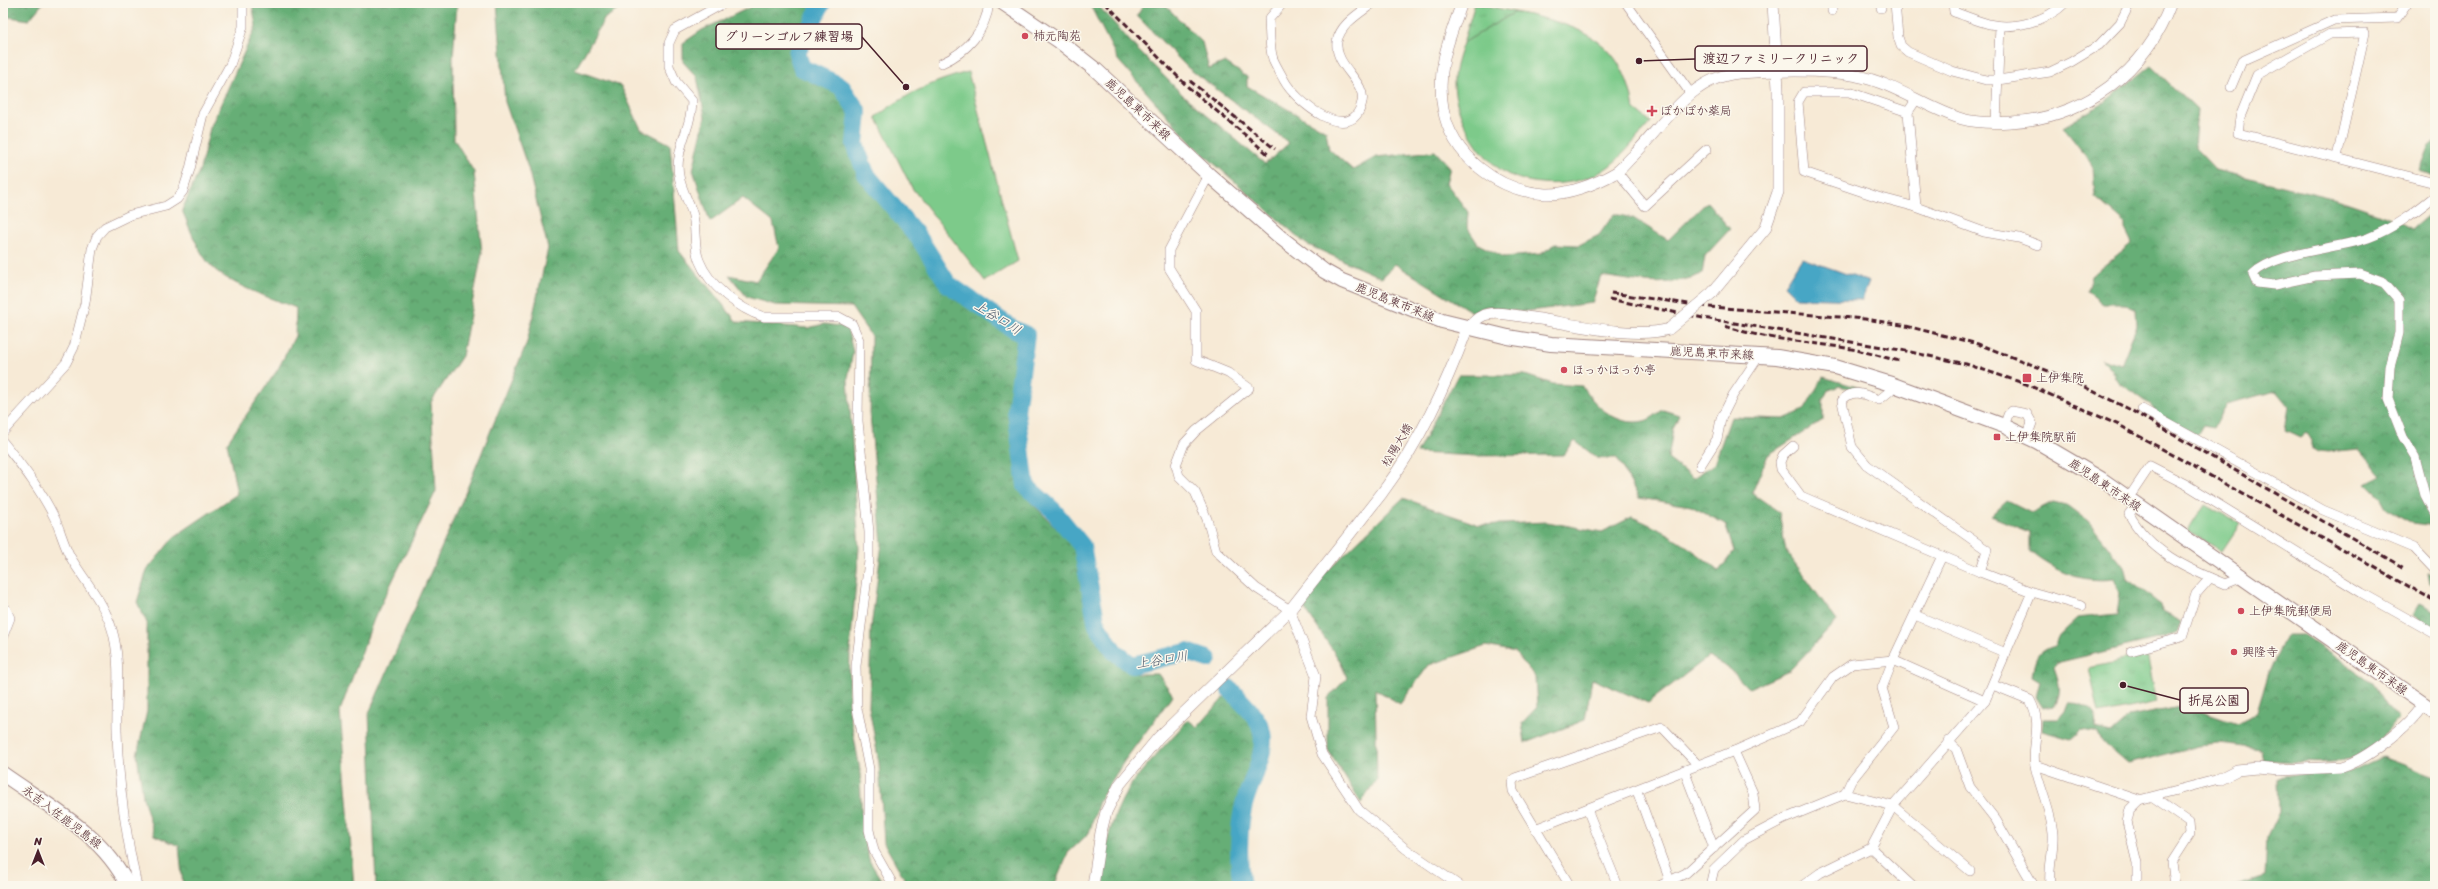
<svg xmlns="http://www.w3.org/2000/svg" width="2438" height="889" font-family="Sriracha,'Klee One',sans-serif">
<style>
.grass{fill:#7dca8a;stroke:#64745a}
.forest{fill:url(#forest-crowns);stroke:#586650}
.park{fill:url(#park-tufts);stroke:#64745a}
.water{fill:#46a6c5;stroke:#486278}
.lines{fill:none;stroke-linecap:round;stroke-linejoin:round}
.river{stroke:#46a6c5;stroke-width:18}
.minor-casing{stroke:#a08480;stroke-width:10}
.tertiary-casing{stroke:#a08480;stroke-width:12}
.primary-casing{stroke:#a08480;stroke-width:16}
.minor{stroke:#fff;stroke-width:9}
.tertiary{stroke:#fff;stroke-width:11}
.primary{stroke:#fff;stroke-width:14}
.rail{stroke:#4a1f2b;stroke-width:3;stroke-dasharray:6 3;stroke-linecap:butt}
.tertiary-bridge-casing{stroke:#a08480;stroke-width:12;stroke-linecap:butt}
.tertiary-bridge{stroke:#fff;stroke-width:11}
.poi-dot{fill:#d1495b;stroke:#fbf7ec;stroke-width:1.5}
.labels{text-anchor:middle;stroke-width:3;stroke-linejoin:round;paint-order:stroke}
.poi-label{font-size:12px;fill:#4a1f2b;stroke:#fbf7ec;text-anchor:start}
.street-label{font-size:12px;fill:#4a1f2b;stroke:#fbf7ec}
.water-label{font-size:13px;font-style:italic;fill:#485569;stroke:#fbf7ec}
.leader{fill:none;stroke:#4a1f2b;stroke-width:1.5}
.callout-dot{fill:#4a1f2b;stroke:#fbf7ec;stroke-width:1.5}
.callout{fill:#fbf7ec;stroke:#4a1f2b;stroke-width:1.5}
.callout-label{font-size:13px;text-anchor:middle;font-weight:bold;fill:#4a1f2b}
</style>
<defs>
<pattern id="forest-crowns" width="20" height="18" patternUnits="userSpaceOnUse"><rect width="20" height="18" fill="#66ae76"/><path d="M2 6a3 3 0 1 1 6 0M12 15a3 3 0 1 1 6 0" fill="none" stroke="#568d61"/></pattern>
<pattern id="park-tufts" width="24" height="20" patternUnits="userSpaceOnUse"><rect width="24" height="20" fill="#7dca8a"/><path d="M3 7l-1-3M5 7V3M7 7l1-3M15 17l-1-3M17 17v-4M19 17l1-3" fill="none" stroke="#6ead77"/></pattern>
</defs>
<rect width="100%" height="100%" fill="#fbf7ec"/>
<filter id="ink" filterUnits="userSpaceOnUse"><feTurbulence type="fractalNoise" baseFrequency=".025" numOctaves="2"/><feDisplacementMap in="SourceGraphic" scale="8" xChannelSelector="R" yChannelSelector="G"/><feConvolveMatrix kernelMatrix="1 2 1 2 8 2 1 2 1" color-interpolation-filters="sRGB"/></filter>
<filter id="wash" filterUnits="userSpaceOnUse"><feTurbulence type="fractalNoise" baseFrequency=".012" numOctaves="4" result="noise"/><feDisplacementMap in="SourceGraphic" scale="16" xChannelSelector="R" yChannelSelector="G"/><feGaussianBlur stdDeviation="0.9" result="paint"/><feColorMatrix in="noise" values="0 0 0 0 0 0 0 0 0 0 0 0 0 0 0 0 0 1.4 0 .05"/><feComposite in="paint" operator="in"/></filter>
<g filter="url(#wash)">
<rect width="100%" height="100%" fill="#f7ead6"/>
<g class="grass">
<path d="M 1515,12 C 1577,25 1623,37 1634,109 L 1651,122 C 1636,138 1621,160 1602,171 C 1577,186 1541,187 1514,177 C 1482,165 1453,114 1454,81 C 1454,68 1459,55 1463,43 Z"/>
<path d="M 968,72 L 1018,261 L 985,281 L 912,188 L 876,117 C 906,94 931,82 968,72 Z"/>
<polygon points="2205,504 2240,524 2222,551 2188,531"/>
</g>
<g class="forest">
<polygon points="3,3 43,3 29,20 3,16"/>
<path d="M 252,3 L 457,3 L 453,58 L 454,139 L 474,172 L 482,253 L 462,356 L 431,402 L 436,491 L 374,619 L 340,711 L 354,886 L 183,886 L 179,846 L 154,835 L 143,797 L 137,755 L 147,711 L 147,623 L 137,602 L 147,570 L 174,537 L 237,494 L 227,443 L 278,369 L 295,336 L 296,308 C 271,298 232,286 212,267 C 199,254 189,227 182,210 L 200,169 L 210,128 L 256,26 Z"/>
<polygon points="497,3 629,3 605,18 575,70 621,86 641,129 670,144 679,251 737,322 808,328 824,324 847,327 853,352 848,378 859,549 850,650 849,709 860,770 862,834 870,862 882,881 882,886 376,886 369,713 464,496 527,342 548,248 528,168 505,102"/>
<polygon points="759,3 817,3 790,53 796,71 837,89 851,111 849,145 860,179 915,244 948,293 1017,338 1009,411 1020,491 1075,547 1090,623 1106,652 1137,674 1158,674 1173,695 1125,760 1099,801 1089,833 1068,853 1054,886 904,886 904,878 884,843 879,763 869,707 871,628 882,543 870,416 871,336 851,307 775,305 747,297 729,275 756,281 779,248 773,222 743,198 710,222 693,170 705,117 697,77 683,62 683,43 702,30"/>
<path d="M 1089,3 L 1096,3 L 1137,49 L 1184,96 L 1265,164 L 1289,143 L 1188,68 L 1137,16 L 1144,4 L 1165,5 L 1202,42 L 1209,69 L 1225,62 L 1247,77 L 1247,86 L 1326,131 L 1329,149 L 1353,170 L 1376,157 L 1435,151 L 1450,167 L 1446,183 L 1468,212 L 1467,227 L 1478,244 L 1504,257 L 1541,254 L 1555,244 L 1579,245 L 1599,235 L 1614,214 L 1633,218 L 1668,240 L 1707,202 L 1730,229 L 1705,256 L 1702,274 C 1663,289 1641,281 1601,276 L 1592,303 L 1521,312 L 1487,306 L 1472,312 L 1395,264 L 1382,278 L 1306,244 L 1193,145 L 1118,60 Z"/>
<polygon points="2151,66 2197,110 2194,147 2216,170 2337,199 2387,216 2412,229 2435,209 2435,511 2422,500 2426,510 2435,519 2435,526 2412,523 2387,509 2381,498 2366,483 2381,475 2359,449 2328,452 2318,451 2311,447 2311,439 2306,432 2300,437 2285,430 2289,407 2276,391 2226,404 2213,427 2202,425 2196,435 2157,414 2151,406 2119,382 2112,370 2101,359 2121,365 2137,325 2136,309 2125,304 2103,304 2087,291 2091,276 2132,243 2125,229 2125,223 2095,197 2093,165 2063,127 2103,103"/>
<polygon points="2435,141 2435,177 2419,170 2428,147"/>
<path d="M 1458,375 L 1525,375 L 1553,384 L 1582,386 C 1595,406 1617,427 1644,421 C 1650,420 1658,413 1663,410 L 1679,415 L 1673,429 L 1668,459 L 1693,478 L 1714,464 L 1731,417 L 1784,419 L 1804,410 L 1823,377 L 1867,390 L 1860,392 L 1840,386 L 1828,390 L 1823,400 L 1823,420 L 1768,455 L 1752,493 L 1779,512 L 1786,551 L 1837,621 L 1789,671 L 1749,689 L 1730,669 L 1708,657 L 1648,703 L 1592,679 L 1585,720 L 1525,743 L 1522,723 L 1537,707 L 1535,677 L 1515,652 L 1486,646 L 1429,665 L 1400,704 L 1375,689 L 1377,780 L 1361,803 L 1328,750 L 1328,698 L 1347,678 L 1340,661 L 1298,599 L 1403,498 L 1479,525 L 1547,522 L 1602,532 L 1632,517 C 1665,530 1692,548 1719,571 L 1734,551 L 1725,524 L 1691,506 L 1639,498 L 1617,458 L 1597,458 L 1575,441 L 1563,455 L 1476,456 L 1417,453 Z"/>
<path d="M 2007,501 L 2031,513 L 2053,502 L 2066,505 L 2089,522 L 2124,567 L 2127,579 L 2161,604 L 2162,612 L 2181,622 L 2177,632 L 2165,637 L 2056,663 L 2054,667 C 2059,682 2063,692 2054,706 L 2043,708 L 2036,697 L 2040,681 L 2032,676 C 2035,659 2036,651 2054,646 L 2059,635 L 2077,618 L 2117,614 L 2120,592 L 2114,579 C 2082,583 2055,572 2030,552 L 2030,532 L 1991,516 Z"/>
<polygon points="2428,572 2435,576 2435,587 2430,583"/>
<polygon points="2419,604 2435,612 2435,628 2412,615"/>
<path d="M 2285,635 L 2303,635 L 2372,683 L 2385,704 L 2399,719 C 2385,733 2369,754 2349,759 C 2323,766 2290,761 2263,760 L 2261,749 L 2219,744 L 2198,746 L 2128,764 L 2107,746 L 2095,732 L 2081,730 L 2071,739 L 2042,731 L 2043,719 L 2058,719 L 2065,711 L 2068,703 C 2081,703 2088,706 2096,716 L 2095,729 L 2111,733 L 2129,717 L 2185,706 L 2237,724 L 2257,712 L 2269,672 Z"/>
<path d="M 1227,694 L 1257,731 L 1258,748 L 1239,807 L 1234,846 L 1236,886 L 1101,886 C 1103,851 1112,811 1133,782 C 1150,760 1170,740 1188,720 L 1198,727 Z"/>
<polygon points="2382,757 2435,777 2435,886 2233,886 2265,876 2267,837 2279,812 2278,778 2321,771 2349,772"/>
</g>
<g class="park">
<polygon points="1475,3 1515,12 1463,43"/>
<polygon points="2147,655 2157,702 2099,714 2089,668"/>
</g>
<polygon class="water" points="1802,258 1869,282 1862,300 1796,298 1784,286"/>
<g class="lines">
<g class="river">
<polyline points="822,3 797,53 802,68 841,86 858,112 855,144 866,174 919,238 948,284 1013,329 1026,335 1016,411 1026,486 1053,510 1082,546 1097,625 1114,651 1132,665 1187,652 1208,659"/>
<path d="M 1229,688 C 1240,701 1258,715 1262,732 C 1267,758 1248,784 1243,809 C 1238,833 1238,863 1242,886"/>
</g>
</g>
</g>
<g filter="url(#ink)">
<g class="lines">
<g class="minor-casing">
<g id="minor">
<path d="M 724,3 L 675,30 L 669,43 L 669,66 L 676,82 L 692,101 C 692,123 682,136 679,157 C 675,178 685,193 692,212 C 697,227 693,245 699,260 C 709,286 739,309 764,317 L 839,317 L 852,324 L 859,340 L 858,421 L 869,532 L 869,561 L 856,666 L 857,708 L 869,769 L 869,830 L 874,851 L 891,881 L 891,886"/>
<path d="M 1283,3 L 1269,19 C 1270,32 1269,47 1273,59 C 1276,66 1281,74 1284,80 C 1295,101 1352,148 1362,102 C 1367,82 1334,66 1337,42 C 1340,24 1360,13 1373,3"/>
<polyline points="1529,3 1534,3"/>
<polyline points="1626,3 1691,94"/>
<polyline points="1832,3 1832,11"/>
<polyline points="1881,3 1881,8"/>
<polyline points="1895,3 1898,37 1901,46 1908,52 1952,71 1986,80 1998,80 2050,72 2071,62 2099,45 2120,23 2130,3"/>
<path d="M 1953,3 L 1954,12 C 1966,16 1977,21 1989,24 C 2014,30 2047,21 2065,3"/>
<path d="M 942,63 C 967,52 986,30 989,3"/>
<polyline points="2231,87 2242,61 2334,20 2397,18 2407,3"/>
<polyline points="1916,100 1908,112 1916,207"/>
<polyline points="1908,112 1849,92 1804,92 1798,102 1804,172 1878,197 1916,207 1984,232 2019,238 2038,245"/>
<polyline points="1996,123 2000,26"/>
<polyline points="2337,157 2365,33 2330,34 2257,75 2240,117 2238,133 2435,183"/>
<polyline points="1617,172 1645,206 1707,149"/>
<polyline points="1209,175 1169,250 1169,268 1196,311 1196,360 1228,373 1249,388 1196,431 1184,444 1176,465 1179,476 1195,492 1207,519 1216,551 1256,588 1290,610 1316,676 1311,716 1322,754 1359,810 1406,849 1460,886"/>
<path d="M 2435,196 C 2414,213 2394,228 2368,238 C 2337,249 2275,252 2253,274 L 2257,283 L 2274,285 L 2315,276 L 2360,274 L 2384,283 L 2399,300 L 2399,333 L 2390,367 L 2388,399 L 2403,437 L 2415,457 L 2425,495 L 2435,514"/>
<path d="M 1891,384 L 1890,391 L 1879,400 C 1866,395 1852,387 1842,401 L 1852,447 L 1867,465 L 1987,550 L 1980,572"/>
<polyline points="2142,409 2323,510 2414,548 2435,570"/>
<polyline points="2004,426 2008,415 2012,411 2027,414 2032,423 2027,437"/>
<polyline points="3,432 66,363 74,347 85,303 92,249 97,236 105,227 130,215 166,206 177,199 183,191 190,169 203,114 230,65 243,27 243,3"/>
<path d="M 3,442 C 22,466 42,491 55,519 C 61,532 64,546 71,558 C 87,585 107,605 114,637 C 121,668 116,699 117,730 C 118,783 126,835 137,886"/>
<polyline points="1793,446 1783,455 1780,462 1781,469 1801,496 1980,572 2032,592 2082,606"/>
<polyline points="1700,466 1717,439 1721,419 1733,395 1759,356"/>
<polyline points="2126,498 2132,493 2150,466 2187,485 2362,593 2435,634"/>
<path d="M 2136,505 L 2129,514 C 2150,552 2186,568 2225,584 L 2240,578"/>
<polyline points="3,603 10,618 3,636"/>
<polyline points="1915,615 2006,653"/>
<polyline points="2131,651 2182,637 2196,594 2210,578"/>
<path d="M 1993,685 L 2030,700 C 2044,726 2031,742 2035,766 C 2040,789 2051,810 2053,834 C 2054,851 2048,868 2050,886"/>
<polyline points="1948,741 1956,749 1970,787 1996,820 2034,886"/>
<polyline points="2035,765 2139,800"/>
<polyline points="1684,770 1714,848"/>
<polyline points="1637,791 1670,881"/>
<polyline points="1845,794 1851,781 1894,727 1882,688 1893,660 1942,556"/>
<polyline points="2153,797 2189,822 2190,834 2172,862 2175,886"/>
<polyline points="1587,809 1618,886"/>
<polyline points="1535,829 1734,751 1800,722 1833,677 1852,664 1893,660 1985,701"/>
<polyline points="1570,886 1513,791 1512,782 1515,778 1662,727 1698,765"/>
<polyline points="1659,886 1686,873 1755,810 1753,793 1734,751"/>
<polyline points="1710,886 1714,869 1744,840 1784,819 1845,794 1893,806 1970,871"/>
<polyline points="1802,886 1820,873 1871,848"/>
<polyline points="1912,886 1871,848 1893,806 1985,701 2032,592"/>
<polyline points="2137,886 2137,863 2127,822 2130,809 2139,800 2219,779"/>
</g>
</g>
<g class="tertiary-casing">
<g id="tertiary">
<path d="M 1462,3 C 1449,39 1436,69 1443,108 C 1451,156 1498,191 1545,194 C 1567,195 1596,184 1615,173 C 1622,169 1627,161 1633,156 C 1664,125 1690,77 1739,73 C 1771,71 1825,69 1857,76 C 1894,83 1926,108 1962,119 C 1977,123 1995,123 2011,122 C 2084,118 2146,72 2171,3"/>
<polyline points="1712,293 1765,229 1778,192 1778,89 1773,3"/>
<path d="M 2219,779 L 2237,770 L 2257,768 L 2279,770 L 2342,767 C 2367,759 2410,726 2423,704"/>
<path d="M 1093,886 L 1101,832 L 1106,812 L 1120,784 L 1158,738 L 1290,610 L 1382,493 C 1420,442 1445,387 1467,329 C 1472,323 1477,318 1484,315 C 1498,311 1512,315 1526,317 C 1566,322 1632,340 1669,329"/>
</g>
</g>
<g class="primary-casing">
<g id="primary">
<polyline points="1003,3 1059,41 1096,70 1209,175 1280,237 1324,271 1342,281 1442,321 1508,337 1551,344 1777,357 1835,367 1891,384 2004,426 2038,442 2101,479 2435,712"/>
<path d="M 3,774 C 48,806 103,834 128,886"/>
</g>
</g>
<use href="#minor" class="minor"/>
<use href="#tertiary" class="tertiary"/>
<use href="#primary" class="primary"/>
<g class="rail">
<polyline points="1105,3 1188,87 1269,155"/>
<polyline points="1190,81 1275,149"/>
<polyline points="1611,293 1710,307 1865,319 1902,325 1978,344 2064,377 2129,409 2404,568"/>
<polyline points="1609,299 1703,318 1901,350 1966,364 2026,384 2121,426 2435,601"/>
<path d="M 1725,326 C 1766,340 1804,341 1846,348 C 1864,351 1882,357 1900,361"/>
</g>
<g class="tertiary-bridge-casing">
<polyline id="tertiary-bridge" points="1669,329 1712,293"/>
</g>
<use href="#tertiary-bridge" class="tertiary-bridge"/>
</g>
</g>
<g class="poi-dot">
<circle cx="1025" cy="36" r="4"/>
<path d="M1650 105h4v4h4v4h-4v4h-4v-4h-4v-4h4z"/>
<circle cx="1564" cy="370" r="4"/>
<rect x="2022" y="373" width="10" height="10" rx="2"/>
<rect x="1993" y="433" width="8" height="8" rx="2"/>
<circle cx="2241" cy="611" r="4"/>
<circle cx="2234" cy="652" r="4"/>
</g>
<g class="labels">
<g class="poi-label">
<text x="1033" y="40">柿元陶苑</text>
<text x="1660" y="115">ぽかぽか薬局</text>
<text x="1572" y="374">ほっかほっか亭</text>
<text x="2036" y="382">上伊集院</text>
<text x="2005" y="441">上伊集院駅前</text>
<text x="2249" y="615">上伊集院郵便局</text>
<text x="2242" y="656">興隆寺</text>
</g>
<g class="street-label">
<text transform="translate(1138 109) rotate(43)" y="4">鹿児島東市来線</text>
<text transform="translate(1395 302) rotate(22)" y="4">鹿児島東市来線</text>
<text transform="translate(1712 353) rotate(3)" y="4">鹿児島東市来線</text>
<text transform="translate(1397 445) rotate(-59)" y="4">松陽大橋</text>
<text transform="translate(2105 485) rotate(34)" y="4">鹿児島東市来線</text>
<text transform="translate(2372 668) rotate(35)" y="4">鹿児島東市来線</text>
<text transform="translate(62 817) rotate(37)" y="4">永吉入佐鹿児島線</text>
</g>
<g class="water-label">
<text transform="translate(998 317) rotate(32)" y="5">上谷口川</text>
<text transform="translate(1162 659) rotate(-9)" y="5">上谷口川</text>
</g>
</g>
<path class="leader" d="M906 87L862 37M1639 61L1695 59M2123 685L2180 700"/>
<g class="callout-dot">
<circle cx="906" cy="87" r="4"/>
<circle cx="1639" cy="61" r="4"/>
<circle cx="2123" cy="685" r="4"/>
</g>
<g class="callout">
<rect x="716" y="24" width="146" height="25" rx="4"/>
<rect x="1695" y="46" width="172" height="25" rx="4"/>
<rect x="2180" y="688" width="68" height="25" rx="4"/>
</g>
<g class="callout-label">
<text x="789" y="41">グリーンゴルフ練習場</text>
<text x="1781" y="63">渡辺ファミリークリニック</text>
<text x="2214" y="705">折尾公園</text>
</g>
<rect width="2438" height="889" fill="none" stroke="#fbf7ec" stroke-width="16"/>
<g transform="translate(38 851)" stroke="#fbf7ec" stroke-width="3" paint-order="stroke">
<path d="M0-3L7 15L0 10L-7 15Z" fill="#4a1f2b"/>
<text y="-6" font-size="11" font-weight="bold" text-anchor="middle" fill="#4a1f2b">N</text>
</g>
</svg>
